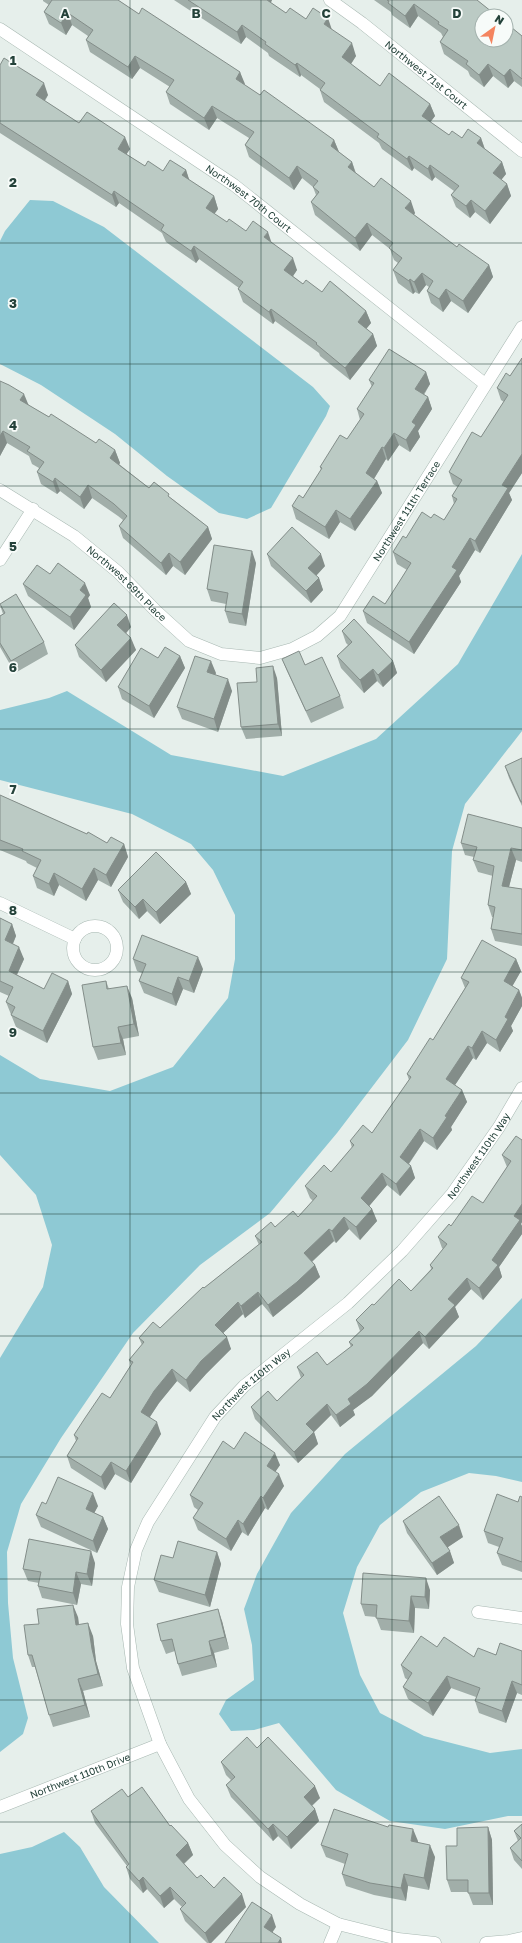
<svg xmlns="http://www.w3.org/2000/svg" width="522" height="1943" font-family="'Golos Text',sans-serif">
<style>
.water{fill:#8ec9d4}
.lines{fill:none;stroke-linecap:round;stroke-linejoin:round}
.street-casing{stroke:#a8b8b2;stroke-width:13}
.street{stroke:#fff;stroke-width:12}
.wall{fill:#a1aea9}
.shaded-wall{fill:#838d89}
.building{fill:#bbcac4;stroke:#838d89}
.grid{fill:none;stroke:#24423a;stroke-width:1;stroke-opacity:0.55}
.labels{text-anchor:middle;stroke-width:3.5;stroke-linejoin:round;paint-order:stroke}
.street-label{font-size:10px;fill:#24423a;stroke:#f7fbf9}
.grid-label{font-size:13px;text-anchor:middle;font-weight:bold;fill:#24423a;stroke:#f7fbf9;stroke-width:3.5;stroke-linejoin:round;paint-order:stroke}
</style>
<rect width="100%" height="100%" fill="#e6efeb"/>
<g class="water">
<polygon points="30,200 53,201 104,227 313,387 330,406 326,416 271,508 247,519 219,513 167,476 115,434 41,385 0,364 0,241 5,231"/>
<polygon points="522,554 522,731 465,804 452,851 447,959 408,1040 337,1133 270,1213 200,1265 133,1333 61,1438 21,1504 7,1552 8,1603 13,1658 28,1718 23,1734 0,1752 0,1358 43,1287 52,1245 36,1195 0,1155 0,1055 40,1079 110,1091 173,1067 228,998 235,959 235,915 213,870 191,844 132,814 0,780 0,710 49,698 67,691 171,755 283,776 376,739 458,664"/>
<polygon points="522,1298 522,1482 496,1476 469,1473 421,1492 380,1525 357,1567 343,1613 360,1675 380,1713 424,1736 490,1753 522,1749 522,1816 508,1816 445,1829 390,1821 336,1790 279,1723 254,1730 231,1731 219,1714 226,1700 254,1680 252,1645 244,1609 257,1574 291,1513 345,1454 476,1346"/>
<polygon points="64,1832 80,1847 104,1887 159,1943 0,1943 0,1854 32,1847"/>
</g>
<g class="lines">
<g class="street-casing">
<g id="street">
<path id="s1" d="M 330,0 L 362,23 L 522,151"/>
<path id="s2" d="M 0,29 L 234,185 L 485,384"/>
<path id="s3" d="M 0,490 L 74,536 L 118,572 L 156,611 L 189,641 L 221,654 L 260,658 L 292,649 L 317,636 L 340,616 L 522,327"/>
<polyline points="0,560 33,509"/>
<polyline points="0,903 75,939"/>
<circle cx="95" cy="948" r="22"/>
<polyline points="478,1612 522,1618"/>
<path id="s4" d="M 0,1807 L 160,1744"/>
<polyline points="330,1943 338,1924"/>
<path id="s5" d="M 435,1943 L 398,1939 L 338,1924 L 300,1904 L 260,1877 L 225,1845 L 189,1799 L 160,1744 L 133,1668 L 127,1624 L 128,1587 L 136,1550 L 148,1522 L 215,1417 L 244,1386 L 348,1303 L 402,1251 L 452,1194 L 499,1127 L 522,1088"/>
<polyline points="486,1943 509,1941 522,1938"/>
</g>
</g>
<use href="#street" class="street"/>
</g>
<g class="wall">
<polygon points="43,0 118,0 139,14 240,72 244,85 260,95 334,140 339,152 352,162 356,173 374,187 415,213 414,215 457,247 489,265 493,277 468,313 451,301 443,312 431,303 427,291 429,287 426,285 419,294 415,292 413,294 398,283 393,270 398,263 394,260 390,249 372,235 360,251 315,215 311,202 316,195 313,187 302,178 294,190 249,157 245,145 249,138 217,118 209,130 170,104 166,92 170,87 140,68 132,79 90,52 86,40 88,36 72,25 66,35 49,24 44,12 49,5 43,1"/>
<polygon points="174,0 272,0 271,3 286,13 306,19 332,30 356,56 351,64 380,86 430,104 435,116 430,122 449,135 462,138 481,138 485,149 502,162 506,174 501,180 507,184 511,196 490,224 475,212 470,218 456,207 451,195 454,191 435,177 432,181 414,168 412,171 382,149 379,143 324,102 320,90 320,89 301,75 300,77 269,56 268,53 246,37 241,44"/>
<polygon points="374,0 477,0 522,36 522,87 514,81 508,88 493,76 484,87 470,76 468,71 444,54 440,42 443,37 441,33 418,16 410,28 392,15 391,12"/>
<polygon points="0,65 48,95 45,101 79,123 130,149 126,154 145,166 163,171 186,170 189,180 214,196 218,209 214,214 227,222 246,231 271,242 297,270 293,276 303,284 366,311 371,323 366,329 373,334 377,346 350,380 320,356 319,353 275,321 273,324 243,302 238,289 239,288 199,259 196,263 166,242 162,233 119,203 116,207 0,133"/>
<polygon points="522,358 522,473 509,493 512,500 480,553 475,550 459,576 461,582 414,654 367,623 363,611 385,604 401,579 407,570 397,564 393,552 406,538 431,518 444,520 454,504 452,496 458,487 453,484 449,472 481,437 504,402 501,400 497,388 510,376"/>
<polygon points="426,372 430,384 424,395 428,397 432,409 418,431 420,437 410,452 399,445 388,461 386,459 374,479 377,481 382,493 355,531 340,522 329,539 296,519 292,506 303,498 321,470 320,467 347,439 360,420 357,409 372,387 369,380"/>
<polygon points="0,381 28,405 96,443 115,450 120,463 119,464 149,488 171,498 208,527 212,539 185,575 173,566 166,575 123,538 119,526 123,520 118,516 92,498 84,509 60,491 57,494 41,484 37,472 39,468 32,464 29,456 7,443 0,456"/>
<polygon points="267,554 325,566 316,576 319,578 323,590 311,603 271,566"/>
<polygon points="256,563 246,626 229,623 225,611 226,604 211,601 207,589"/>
<polygon points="23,584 90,595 88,598 91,607 74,630 28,596"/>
<polygon points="0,605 44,642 48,654 15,673 0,647 0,616 3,614"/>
<polygon points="131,627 126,633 136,650 106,682 79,657 75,645"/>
<polygon points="342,631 393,661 397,673 383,687 377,681 364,693 341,668 337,656 348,645 346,643"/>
<polygon points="180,656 185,668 154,718 122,699 118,687 158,658"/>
<polygon points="282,659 305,665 340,696 344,708 311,723 287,671"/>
<polygon points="216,673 215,675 232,691 218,732 182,719 177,707"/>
<polygon points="277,678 282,736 246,739 241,727 257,682"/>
<polygon points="522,758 522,806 509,778 505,766"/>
<polygon points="0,795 107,843 124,844 128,857 111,887 98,880 86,901 59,885 54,896 37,888 33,876 37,868 27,863 26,861 0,850"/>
<polygon points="522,828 522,862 516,860 509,887 522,889 522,946 495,941 491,929 493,917 492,917 488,905 493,876 478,872 473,860 474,857 465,855 461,843"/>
<polygon points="186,882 191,894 160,924 147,911 139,919 123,902 118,890"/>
<polygon points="0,918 12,924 16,936 13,944 24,959 17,975 44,989 68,981 72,994 47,1043 16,1027 6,1002 9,996 0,992"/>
<polygon points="133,959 203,969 194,993 183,989 176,1006 144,993 139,981 142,973 137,971"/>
<polygon points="516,959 521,971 512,986 519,990 522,998 522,1006 511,1026 513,1031 500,1052 487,1043 476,1060 473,1058 455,1085 462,1090 467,1102 451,1127 452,1130 437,1150 424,1141 409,1164 411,1166 415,1178 400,1196 387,1185 369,1206 372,1209 377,1221 360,1240 349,1229 336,1243 334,1241 312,1262 315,1265 320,1277 301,1294 273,1317 262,1304 245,1318 243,1314 223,1333 231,1349 206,1374 190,1392 177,1381 159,1403 150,1417 161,1434 131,1483 115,1474 105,1490 71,1468 67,1456 76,1441 74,1435 110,1398 131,1365 129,1360 142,1345 139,1338 160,1328 204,1288 259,1245 255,1236 298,1217 313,1201 310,1198 305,1186 331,1172 352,1148 350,1141 372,1133 409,1080 407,1074 433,1040 465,988 461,978"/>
<polygon points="106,981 109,989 132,998 139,1036 123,1039 126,1055 98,1060 93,1047"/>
<polygon points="522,1140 522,1222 521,1224 522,1226 522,1234 499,1267 502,1277 483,1300 471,1289 455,1307 459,1317 429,1349 423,1343 372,1396 353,1410 355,1415 340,1427 331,1415 314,1432 318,1444 298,1463 255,1419 251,1407 277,1401 301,1378 297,1367 327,1365 351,1347 349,1342 360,1331 356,1320 374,1305 411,1291 431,1269 430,1265 443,1249 442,1248 438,1237 451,1226 483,1203 507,1167 502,1155"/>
<polygon points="234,1449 280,1465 275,1472 284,1486 268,1510 265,1508 248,1536 242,1532 231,1551 198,1530 193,1518 198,1510 194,1507 190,1495"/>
<polygon points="522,1497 522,1572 502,1565 497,1553 499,1547 488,1543 484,1531 518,1502"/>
<polygon points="46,1504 98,1506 94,1513 103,1517 108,1529 97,1553 41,1527 36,1515"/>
<polygon points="403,1521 463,1537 448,1547 454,1563 437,1575 407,1533"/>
<polygon points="217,1552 221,1564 210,1607 159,1592 154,1580 173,1558"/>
<polygon points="95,1563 92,1586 81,1584 77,1605 42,1598 38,1586 39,1583 28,1581 23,1569"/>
<polygon points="430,1590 429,1609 415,1608 414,1633 381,1630 376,1617 365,1616 361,1604"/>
<polygon points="78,1617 79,1625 93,1636 96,1661 103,1686 83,1691 90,1717 53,1727 49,1715 35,1667 32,1667 28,1655 39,1624"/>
<polygon points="222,1621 229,1649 214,1653 217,1667 182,1676 178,1664 175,1651 166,1654 161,1641"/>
<polygon points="437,1647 474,1657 522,1651 522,1695 517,1693 506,1723 479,1713 475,1701 476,1697 451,1688 433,1716 408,1699 403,1687 408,1680 405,1678 401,1665"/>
<polygon points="257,1748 320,1798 312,1806 315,1809 319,1821 291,1849 278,1836 273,1841 231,1797 226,1785 231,1780 226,1775 221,1762"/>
<polygon points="128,1797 170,1826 188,1843 193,1855 184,1864 197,1878 246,1907 211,1943 207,1943 185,1921 180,1909 182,1907 174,1899 164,1908 147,1889 143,1893 130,1879 126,1867 127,1866 95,1823 91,1811"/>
<polygon points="522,1824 522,1869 514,1860 510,1848 518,1841 514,1831"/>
<polygon points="488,1827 492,1840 493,1905 473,1905 468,1892 451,1892 447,1880 457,1846"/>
<polygon points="418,1841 418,1842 435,1857 429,1890 408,1886 406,1901 374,1895 346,1886 342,1874 345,1864 326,1857 321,1845"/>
</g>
<g class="shaded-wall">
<polygon points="263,0 272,0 266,9"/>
<polygon points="414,4 418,16 410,28 405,16"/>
<polygon points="68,13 72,25 66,35 61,23"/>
<polygon points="328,18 332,30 324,24"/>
<polygon points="242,25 246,37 241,44 237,32"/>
<polygon points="352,43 356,56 347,70 342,57"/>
<polygon points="135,56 140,68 132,79 128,67"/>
<polygon points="297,63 301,75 300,77 295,65"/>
<polygon points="488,64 493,76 484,87 479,75"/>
<polygon points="510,69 514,81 508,88 504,76"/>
<polygon points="240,72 245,84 240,91 236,79"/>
<polygon points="44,83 48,95 40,107 36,95"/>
<polygon points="430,104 435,116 426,128 422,116"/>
<polygon points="212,106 217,118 209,130 204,118"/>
<polygon points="125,137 130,149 122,161 118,149"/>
<polygon points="481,138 485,150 477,143"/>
<polygon points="334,140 339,152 331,146"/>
<polygon points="409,156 414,168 412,171 407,159"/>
<polygon points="352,162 356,175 348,167"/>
<polygon points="502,162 506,174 497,185 493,173"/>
<polygon points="430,165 435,177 432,181 428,169"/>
<polygon points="297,166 302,178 294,190 289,178"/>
<polygon points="186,170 190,182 182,175"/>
<polygon points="507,184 511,196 490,224 485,211"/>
<polygon points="114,191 119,203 116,207 112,195"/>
<polygon points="214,196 218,209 210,220 206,208"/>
<polygon points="471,200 475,212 470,218 466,206"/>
<polygon points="411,201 415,213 409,221 405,208"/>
<polygon points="367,223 372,235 360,251 355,238"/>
<polygon points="268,232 272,244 264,237"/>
<polygon points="194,246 199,259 196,263 191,251"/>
<polygon points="293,258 297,270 289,282 284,270"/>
<polygon points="489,265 493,277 468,313 463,301"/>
<polygon points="422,273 426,285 419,294 414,282"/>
<polygon points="410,279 415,292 413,294 409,281"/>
<polygon points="446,289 451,301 443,312 439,299"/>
<polygon points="271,309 275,321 273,324 269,312"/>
<polygon points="366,311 371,323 362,334 358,322"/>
<polygon points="373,334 377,346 350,380 345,368"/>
<polygon points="426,372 430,384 419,401 415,389"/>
<polygon points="24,394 29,406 20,400"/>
<polygon points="428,397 432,409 418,431 420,437 410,452 406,440 412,422"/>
<polygon points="3,431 7,443 0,456 0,436"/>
<polygon points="394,433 399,445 388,461 384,448"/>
<polygon points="382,447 386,459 370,485 366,473"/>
<polygon points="115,450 120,463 115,470 110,458"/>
<polygon points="522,454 522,473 509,493 512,500 480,553 475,541 502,485"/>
<polygon points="55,478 60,491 57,494 53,482"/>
<polygon points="377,481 382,493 355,531 350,519"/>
<polygon points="88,485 92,498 84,509 80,497"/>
<polygon points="336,510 340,522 329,539 325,527"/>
<polygon points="208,527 212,539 185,575 180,562"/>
<polygon points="470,538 475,550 459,576 461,582 414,654 409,642 452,567"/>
<polygon points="252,551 256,563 246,626 242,614"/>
<polygon points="169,553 173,566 166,575 161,563"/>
<polygon points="321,554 325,566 312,580 308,568"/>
<polygon points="319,578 323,590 311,603 306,591"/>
<polygon points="85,583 90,595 88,598 91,607 74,630 70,617 80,590"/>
<polygon points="127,615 131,627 122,638 117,625"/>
<polygon points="131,638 136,650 106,682 101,670"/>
<polygon points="180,656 185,668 154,718 149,706"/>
<polygon points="211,661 216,673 212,684 207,672"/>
<polygon points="393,661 397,673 383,687 378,675"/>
<polygon points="273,666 277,678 282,736 278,724"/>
<polygon points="373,669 377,681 364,693 360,680"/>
<polygon points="228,679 232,691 218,732 214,719"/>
<polygon points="124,844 128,857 111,887 106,875"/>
<polygon points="511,848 516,860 506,898 502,886"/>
<polygon points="94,868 98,880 86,901 82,889"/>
<polygon points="54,873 59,885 54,896 49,884"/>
<polygon points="186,882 191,894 160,924 156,912"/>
<polygon points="143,899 147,911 139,919 135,907"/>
<polygon points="12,924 16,936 9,952 5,940"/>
<polygon points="19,947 24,959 13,983 9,971"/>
<polygon points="198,957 203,969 194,993 189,981"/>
<polygon points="516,959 521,971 508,994 504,981"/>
<polygon points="178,977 183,989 176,1006 172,994"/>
<polygon points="68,981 72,994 47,1043 43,1031"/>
<polygon points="127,986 132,998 139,1036 134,1024"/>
<polygon points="519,990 522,998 522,1006 511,1026 513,1031 500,1052 496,1040 505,1017"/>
<polygon points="118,1027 123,1039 126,1055 121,1043"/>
<polygon points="482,1031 487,1043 476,1060 472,1048"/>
<polygon points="468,1046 473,1058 451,1091 446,1079"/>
<polygon points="462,1090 467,1102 451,1127 452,1130 437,1150 433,1138 445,1116"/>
<polygon points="420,1129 424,1141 405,1169 400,1157"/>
<polygon points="411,1166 415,1178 400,1196 396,1184"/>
<polygon points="382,1173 387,1185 365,1211 361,1198"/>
<polygon points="522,1204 522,1222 521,1224 522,1226 522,1234 499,1267 502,1277 483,1300 479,1288 492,1260 514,1216"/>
<polygon points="372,1209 377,1221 360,1240 356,1227"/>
<polygon points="344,1217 349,1229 336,1243 332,1231"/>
<polygon points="329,1229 334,1241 308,1265 304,1253"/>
<polygon points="315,1265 320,1277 301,1294 273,1317 268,1305"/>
<polygon points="467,1278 471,1289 455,1307 459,1317 429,1349 425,1337 448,1299"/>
<polygon points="258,1292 262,1304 245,1318 241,1306"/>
<polygon points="238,1302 243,1314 219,1337 215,1325"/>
<polygon points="419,1331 423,1343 372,1396 353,1410 355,1415 340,1427 336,1415 348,1399"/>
<polygon points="227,1337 231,1349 206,1374 190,1392 186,1380 201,1361"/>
<polygon points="172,1369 177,1381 159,1403 145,1424 141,1412 154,1391"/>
<polygon points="327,1404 331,1415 310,1436 306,1424"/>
<polygon points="157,1422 161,1434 131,1483 126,1471"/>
<polygon points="314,1432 318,1444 298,1463 294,1452"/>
<polygon points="275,1453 280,1465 271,1478 267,1466"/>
<polygon points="111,1462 115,1474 105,1490 101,1477"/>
<polygon points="279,1474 284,1486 268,1510 263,1498"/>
<polygon points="93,1493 98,1506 90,1521 86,1509"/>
<polygon points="261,1496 265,1508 248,1536 243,1524"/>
<polygon points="103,1517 108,1529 97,1553 93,1541"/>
<polygon points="238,1520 242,1532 231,1551 226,1539"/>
<polygon points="459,1525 463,1537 445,1549 440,1537"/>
<polygon points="91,1551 95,1563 92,1586 87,1574"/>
<polygon points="450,1551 454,1563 437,1575 432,1563"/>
<polygon points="217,1552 221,1564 210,1607 205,1595"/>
<polygon points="76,1572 81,1584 77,1605 73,1593"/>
<polygon points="426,1578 430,1590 429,1609 425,1597"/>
<polygon points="411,1596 415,1608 414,1633 409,1621"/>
<polygon points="73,1605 78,1617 80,1637 76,1625"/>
<polygon points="218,1609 222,1621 229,1649 225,1637"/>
<polygon points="88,1623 93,1636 96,1661 103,1686 98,1674 92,1649"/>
<polygon points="209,1641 214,1653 217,1667 212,1655"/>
<polygon points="447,1676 451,1688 433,1716 428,1703"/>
<polygon points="78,1679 83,1691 90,1717 85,1705"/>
<polygon points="512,1681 517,1693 506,1723 502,1711"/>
<polygon points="315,1786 320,1798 308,1809 304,1797"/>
<polygon points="315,1809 319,1821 291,1849 287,1837"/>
<polygon points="273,1824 278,1836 273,1841 268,1829"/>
<polygon points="488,1827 492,1840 493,1905 489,1893"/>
<polygon points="413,1829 418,1841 416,1853 411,1841"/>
<polygon points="188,1843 193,1855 180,1867 176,1855"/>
<polygon points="430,1845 435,1857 429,1890 424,1878"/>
<polygon points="404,1874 408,1886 406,1901 401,1888"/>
<polygon points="143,1877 147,1889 143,1893 139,1881"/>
<polygon points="170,1887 174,1899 164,1908 160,1896"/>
<polygon points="242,1894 246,1907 211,1943 209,1943 205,1933"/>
<polygon points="272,1915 276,1927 268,1939 264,1927"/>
<polygon points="281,1938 282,1943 278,1943"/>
</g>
<g class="building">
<polygon points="52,0 118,0 139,14 142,8 240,72 236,79 260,95 264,90 334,140 331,146 352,162 348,167 374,187 381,178 411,201 405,208 457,247 459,244 489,265 463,301 446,289 439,299 427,291 433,281 422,273 414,282 410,279 409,281 393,270 402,258 389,248 393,243 367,223 355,238 311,202 319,192 313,187 318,181 297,166 289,178 245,145 254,132 212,106 204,118 166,92 174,80 135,56 128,67 86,40 93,30 68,13 61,23 44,12"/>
<polygon points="188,0 267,0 286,13 290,8 306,19 313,8 328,18 324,24 352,43 342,57 380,86 389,73 402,83 430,104 422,116 449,135 452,131 462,138 468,129 481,138 477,143 502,162 493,173 507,184 485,211 471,200 466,206 451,195 459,186 430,165 428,169 409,156 407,159 377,137 379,134 320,90 325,83 297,63 295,65 265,44 266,42 242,25 237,32"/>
<polygon points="387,0 477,0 497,16 482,16 482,40 506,40 506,23 522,36 522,79 510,69 504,76 488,64 479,75 466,64 468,61 440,42 448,30 438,24 439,22 414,4 405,16 388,3 389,1"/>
<polygon points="4,58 44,83 36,95 79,123 87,112 125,137 118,149 145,166 148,161 163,171 170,160 186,170 182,175 214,196 206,208 227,222 229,219 246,231 253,221 268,232 264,237 293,258 284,270 303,284 306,280 322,292 330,281 366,311 358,322 373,334 345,368 316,344 317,343 271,309 269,312 238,289 243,282 194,246 191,251 161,230 164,225 114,191 112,195 0,123 0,65"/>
<polygon points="389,349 426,372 415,389 428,397 412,422 416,425 406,440 394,433 384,448 382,447 366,473 377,481 350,519 336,510 325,527 292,506 299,495 303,498 322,468 320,467 340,435 347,439 364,414 357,409 374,383 369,380"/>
<polygon points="522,358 522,454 502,485 508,488 475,541 470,538 452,567 457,570 409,642 363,611 373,596 385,604 401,579 411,563 393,552 403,536 406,538 422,512 431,518 434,514 444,520 457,499 452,496 462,480 449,472 472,432 481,437 508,395 497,388 506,373 510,376"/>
<polygon points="0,381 9,385 24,394 20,400 49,417 51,414 96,443 99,439 115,450 110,458 149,488 154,482 169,494 168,496 208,527 180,562 169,553 161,563 119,526 127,516 114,504 88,485 80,497 55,478 53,482 37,472 44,462 27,451 30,447 3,431 0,436"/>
<polygon points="292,527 321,554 308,568 319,578 306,591 267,554"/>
<polygon points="214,545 252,551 242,614 225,611 228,593 207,589"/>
<polygon points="58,563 85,583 80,590 86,595 70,617 23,584 37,565 50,574"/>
<polygon points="16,594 44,642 11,661 0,643 0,616 5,613 0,604"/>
<polygon points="114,603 127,615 117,625 131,638 101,670 75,645"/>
<polygon points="354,619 393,661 378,675 373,669 360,680 337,656 352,642 342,631"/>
<polygon points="165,647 180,656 149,706 118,687 141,648 158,658"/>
<polygon points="299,651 305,665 322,657 340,696 306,711 282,659"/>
<polygon points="195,656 211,661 207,672 228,679 214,719 177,707"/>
<polygon points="273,666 278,724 241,727 237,683 257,682 256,668"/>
<polygon points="522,758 522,802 521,802 505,766"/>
<polygon points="0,795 87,834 88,832 107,843 111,837 124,844 106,875 94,868 82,889 54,873 49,884 33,876 41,860 22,851 23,849 0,840"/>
<polygon points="468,814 522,828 522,850 511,848 502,886 522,889 522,934 491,929 495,907 488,905 494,866 473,860 477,847 461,843"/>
<polygon points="156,852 186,882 156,912 143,899 135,907 118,890"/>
<polygon points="0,918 12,924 5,940 19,947 9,971 44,989 52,973 68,981 43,1031 11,1015 15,1007 6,1002 13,987 0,981"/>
<polygon points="142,935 198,957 189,981 178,977 172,994 139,981 146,964 133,959"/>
<polygon points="482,940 516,959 504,981 519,990 505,1017 508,1019 496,1040 482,1031 472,1048 468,1046 446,1079 462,1090 445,1116 447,1117 433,1138 420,1129 400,1157 411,1166 396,1184 382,1173 361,1198 372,1209 356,1227 344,1217 332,1231 329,1229 304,1253 315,1265 297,1282 268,1305 258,1292 241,1306 238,1302 215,1325 227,1337 201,1361 186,1380 172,1369 154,1391 141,1412 157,1422 126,1471 111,1462 101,1477 67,1456 78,1438 74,1435 85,1418 102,1393 110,1398 133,1362 129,1360 144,1342 139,1338 153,1322 160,1328 203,1287 204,1288 262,1242 255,1236 271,1222 275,1227 293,1211 298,1217 317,1196 305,1186 324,1165 331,1172 354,1145 350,1141 363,1125 372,1133 411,1077 407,1074 430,1038 433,1040 469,982 461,978"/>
<polygon points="106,981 107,989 127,986 134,1024 118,1027 121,1043 93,1047 82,985"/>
<polygon points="516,1136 522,1140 522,1204 514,1216 520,1220 492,1260 498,1265 479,1288 467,1278 448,1299 455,1305 425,1337 419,1331 367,1384 348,1399 351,1404 336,1415 327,1404 306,1424 314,1432 294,1452 251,1407 268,1391 277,1401 304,1375 297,1367 317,1352 327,1365 353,1345 349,1342 364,1328 356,1320 372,1304 374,1305 399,1279 411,1291 433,1268 430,1265 447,1244 438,1237 449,1224 451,1226 472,1196 483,1203 511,1161 502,1155"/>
<polygon points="245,1432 275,1453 267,1466 279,1474 263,1498 261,1496 243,1524 238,1520 226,1539 193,1518 203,1503 190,1495 223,1441 234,1449"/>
<polygon points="58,1477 93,1493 86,1509 103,1517 93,1541 36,1515 42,1502 46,1504"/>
<polygon points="497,1494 518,1502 520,1496 522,1497 522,1562 497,1553 503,1538 484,1531"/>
<polygon points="439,1496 459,1525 440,1537 450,1551 432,1563 403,1521"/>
<polygon points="29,1539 91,1551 87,1574 76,1572 73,1593 38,1586 41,1572 23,1569"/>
<polygon points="178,1541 217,1552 205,1595 154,1580 161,1555 173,1558"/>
<polygon points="363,1573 426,1578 425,1597 411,1596 409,1621 376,1618 377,1605 361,1604"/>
<polygon points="73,1605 76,1625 88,1623 92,1649 98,1674 78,1679 85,1705 49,1715 32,1655 28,1655 24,1625 39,1624 37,1609"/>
<polygon points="218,1609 225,1637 209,1641 212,1655 178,1664 172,1639 161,1641 157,1624"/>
<polygon points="421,1636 437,1647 444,1637 474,1657 478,1648 496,1655 500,1643 522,1651 522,1685 512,1681 502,1711 475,1701 480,1688 447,1676 428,1703 403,1687 412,1673 401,1665"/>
<polygon points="247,1737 257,1748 268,1737 315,1786 304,1797 315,1809 287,1837 273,1824 268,1829 226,1785 235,1777 221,1762"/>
<polygon points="142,1787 170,1826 171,1825 188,1843 176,1855 197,1878 201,1875 214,1888 224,1877 242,1894 205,1933 180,1909 186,1903 170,1887 160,1896 143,1877 139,1881 126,1867 129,1864 91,1811 122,1789 128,1797"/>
<polygon points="334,1809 388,1827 389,1825 413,1829 411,1841 430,1845 424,1878 404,1874 401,1888 370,1883 342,1874 348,1854 321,1845"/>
<polygon points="522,1824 522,1861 510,1848 521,1838 514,1831"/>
<polygon points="488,1827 489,1893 468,1893 468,1880 447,1880 446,1846 457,1846 457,1828"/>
<polygon points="252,1902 272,1915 264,1927 281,1938 278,1943 225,1943"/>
</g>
<path class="grid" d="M 130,0 L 130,1943M 261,0 L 261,1943M 392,0 L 392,1943M 0,121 L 522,121M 0,243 L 522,243M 0,364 L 522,364M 0,486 L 522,486M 0,607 L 522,607M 0,729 L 522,729M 0,850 L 522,850M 0,972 L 522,972M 0,1093 L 522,1093M 0,1214 L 522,1214M 0,1336 L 522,1336M 0,1457 L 522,1457M 0,1579 L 522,1579M 0,1700 L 522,1700M 0,1822 L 522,1822"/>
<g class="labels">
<g class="street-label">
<text dy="4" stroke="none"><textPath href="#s1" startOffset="122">Northwest 71st Court</textPath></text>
<text dy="4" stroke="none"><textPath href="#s2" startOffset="301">Northwest 70th Court</textPath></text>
<text dy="4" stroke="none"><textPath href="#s3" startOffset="533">Northwest 111th Terrace</textPath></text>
<text dy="4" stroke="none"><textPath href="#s3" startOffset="158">Northwest 69th Place</textPath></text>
<text dy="4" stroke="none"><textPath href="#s5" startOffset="1086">Northwest 110th Way</textPath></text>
<text dy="4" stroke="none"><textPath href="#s5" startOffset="762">Northwest 110th Way</textPath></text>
<text dy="4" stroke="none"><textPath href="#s4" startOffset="86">Northwest 110th Drive</textPath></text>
</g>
</g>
<g class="grid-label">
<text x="65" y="18">A</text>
<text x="196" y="18">B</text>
<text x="326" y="18">C</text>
<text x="457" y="18">D</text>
<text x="13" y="65">1</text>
<text x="13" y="187">2</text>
<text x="13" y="308">3</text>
<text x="13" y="430">4</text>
<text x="13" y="551">5</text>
<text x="13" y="672">6</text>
<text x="13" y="794">7</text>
<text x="13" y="915">8</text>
<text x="13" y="1037">9</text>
</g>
<g transform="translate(494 28) rotate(33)"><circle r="19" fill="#f7fbf9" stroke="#a3b1ad"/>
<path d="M0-3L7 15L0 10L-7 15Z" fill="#f4845f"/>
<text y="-6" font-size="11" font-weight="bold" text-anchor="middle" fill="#24423a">N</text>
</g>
</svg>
